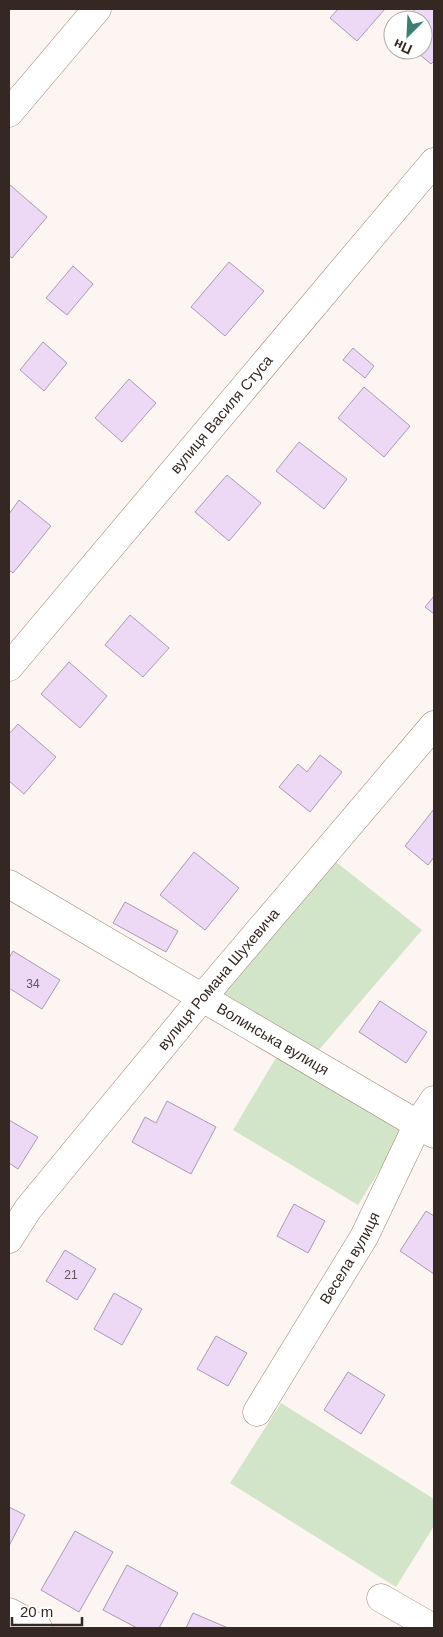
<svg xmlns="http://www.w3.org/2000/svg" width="443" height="1637" font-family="Helvetica,sans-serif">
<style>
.green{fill:#d2e5c9}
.building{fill:#edd8f5;stroke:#ad99b4}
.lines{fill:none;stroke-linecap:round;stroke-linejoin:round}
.minor-casing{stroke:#a08172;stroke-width:29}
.minor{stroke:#fff;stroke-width:28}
.labels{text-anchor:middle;stroke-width:4;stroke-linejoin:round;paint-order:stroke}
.number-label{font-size:12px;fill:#635457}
.street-label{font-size:15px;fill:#352822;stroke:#fff}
</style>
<rect width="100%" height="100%" fill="#fcf5f1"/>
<g class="green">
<polygon points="336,862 422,930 318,1051 222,995"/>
<polygon points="277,1056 403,1132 358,1205 233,1130"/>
<polygon points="281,1403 434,1499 434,1526 396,1587 230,1483"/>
</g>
<g class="building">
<polygon points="338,9 385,9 357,41 330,18"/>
<polygon points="415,9 434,9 434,61 431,64 414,50 423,50 423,20 406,20"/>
<polygon points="10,185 47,217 12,258 9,256 9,187"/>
<polygon points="229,262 264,291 225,336 191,307"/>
<polygon points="73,266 93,284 67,315 46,298"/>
<polygon points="43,342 67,363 44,391 20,370"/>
<polygon points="353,348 374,366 365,378 343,360"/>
<polygon points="129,379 156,403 122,442 95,418"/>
<polygon points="364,387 410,426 384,457 338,418"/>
<polygon points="299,442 347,479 324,509 276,471"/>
<polygon points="227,475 261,503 229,541 195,512"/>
<polygon points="19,500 51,526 13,573 9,570 9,514"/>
<polygon points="434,596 434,614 425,607"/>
<polygon points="130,615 169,648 143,677 105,645"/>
<polygon points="69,662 107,696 80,728 41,694"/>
<polygon points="18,724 56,757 24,794 9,781 9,734"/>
<polygon points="320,755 342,772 310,812 279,787 298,764 307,772"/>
<polygon points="434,809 434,857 428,865 405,846"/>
<polygon points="194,852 239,888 205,930 160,895"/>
<polygon points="125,902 178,931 166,952 113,923"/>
<polygon points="13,951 60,980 42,1009 9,988 9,958"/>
<polygon points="380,1001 427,1032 406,1063 359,1032"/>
<polygon points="167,1101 216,1127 191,1174 132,1142 145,1117 156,1123"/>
<polygon points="9,1120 38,1137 18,1169 9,1163"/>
<polygon points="294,1204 325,1221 308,1253 277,1236"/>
<polygon points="426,1211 434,1216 434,1274 400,1251"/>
<polygon points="65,1250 96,1269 77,1300 46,1281"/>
<polygon points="114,1293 142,1309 122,1345 94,1329"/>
<polygon points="216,1336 247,1353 228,1386 197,1369"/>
<polygon points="348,1372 385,1395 361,1434 324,1410"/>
<polygon points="9,1507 25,1515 9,1546"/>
<polygon points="75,1531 113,1552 79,1612 41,1590"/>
<polygon points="127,1565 178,1593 159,1628 137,1628 103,1610"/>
<polygon points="193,1613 228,1628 186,1628"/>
</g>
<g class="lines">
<g class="minor-casing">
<g id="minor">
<polyline points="9,113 97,9"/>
<path id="s1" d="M 9,667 L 434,162"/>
<path id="s2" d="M 9,884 L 434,1134"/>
<path id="s3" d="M 9,1239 L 28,1209 L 202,998 L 434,725"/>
<path id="s4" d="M 257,1412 L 364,1237 L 418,1124 L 434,1100"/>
<polyline points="381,1598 433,1628"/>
<polyline points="9,1612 38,1628"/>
</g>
</g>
<use href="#minor" class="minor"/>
</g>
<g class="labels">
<g class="number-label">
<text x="33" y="988">34</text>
<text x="71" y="1279">21</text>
</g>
<g class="street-label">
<text dy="5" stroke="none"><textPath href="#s1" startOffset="330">вулиця Василя Стуса</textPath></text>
<text dy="5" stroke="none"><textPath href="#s3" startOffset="334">вулиця Романа Шухевича</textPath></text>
<text dy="5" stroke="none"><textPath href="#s2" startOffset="306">Волинська вулиця</textPath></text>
<text dy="5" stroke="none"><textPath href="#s4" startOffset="180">Весела вулиця</textPath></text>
</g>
</g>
<rect width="443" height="1637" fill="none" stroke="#352822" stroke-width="20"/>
<g transform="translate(408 35) rotate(204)"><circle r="24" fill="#ffffff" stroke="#aea9a7"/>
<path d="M0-4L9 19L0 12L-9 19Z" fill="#3c7f72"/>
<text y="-8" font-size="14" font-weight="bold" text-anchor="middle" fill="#352822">Пн</text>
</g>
<path d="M12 1617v8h70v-8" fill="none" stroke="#352822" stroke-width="2.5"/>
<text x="20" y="1617" font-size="15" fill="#352822" stroke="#ffffff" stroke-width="4" paint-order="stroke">20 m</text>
</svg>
